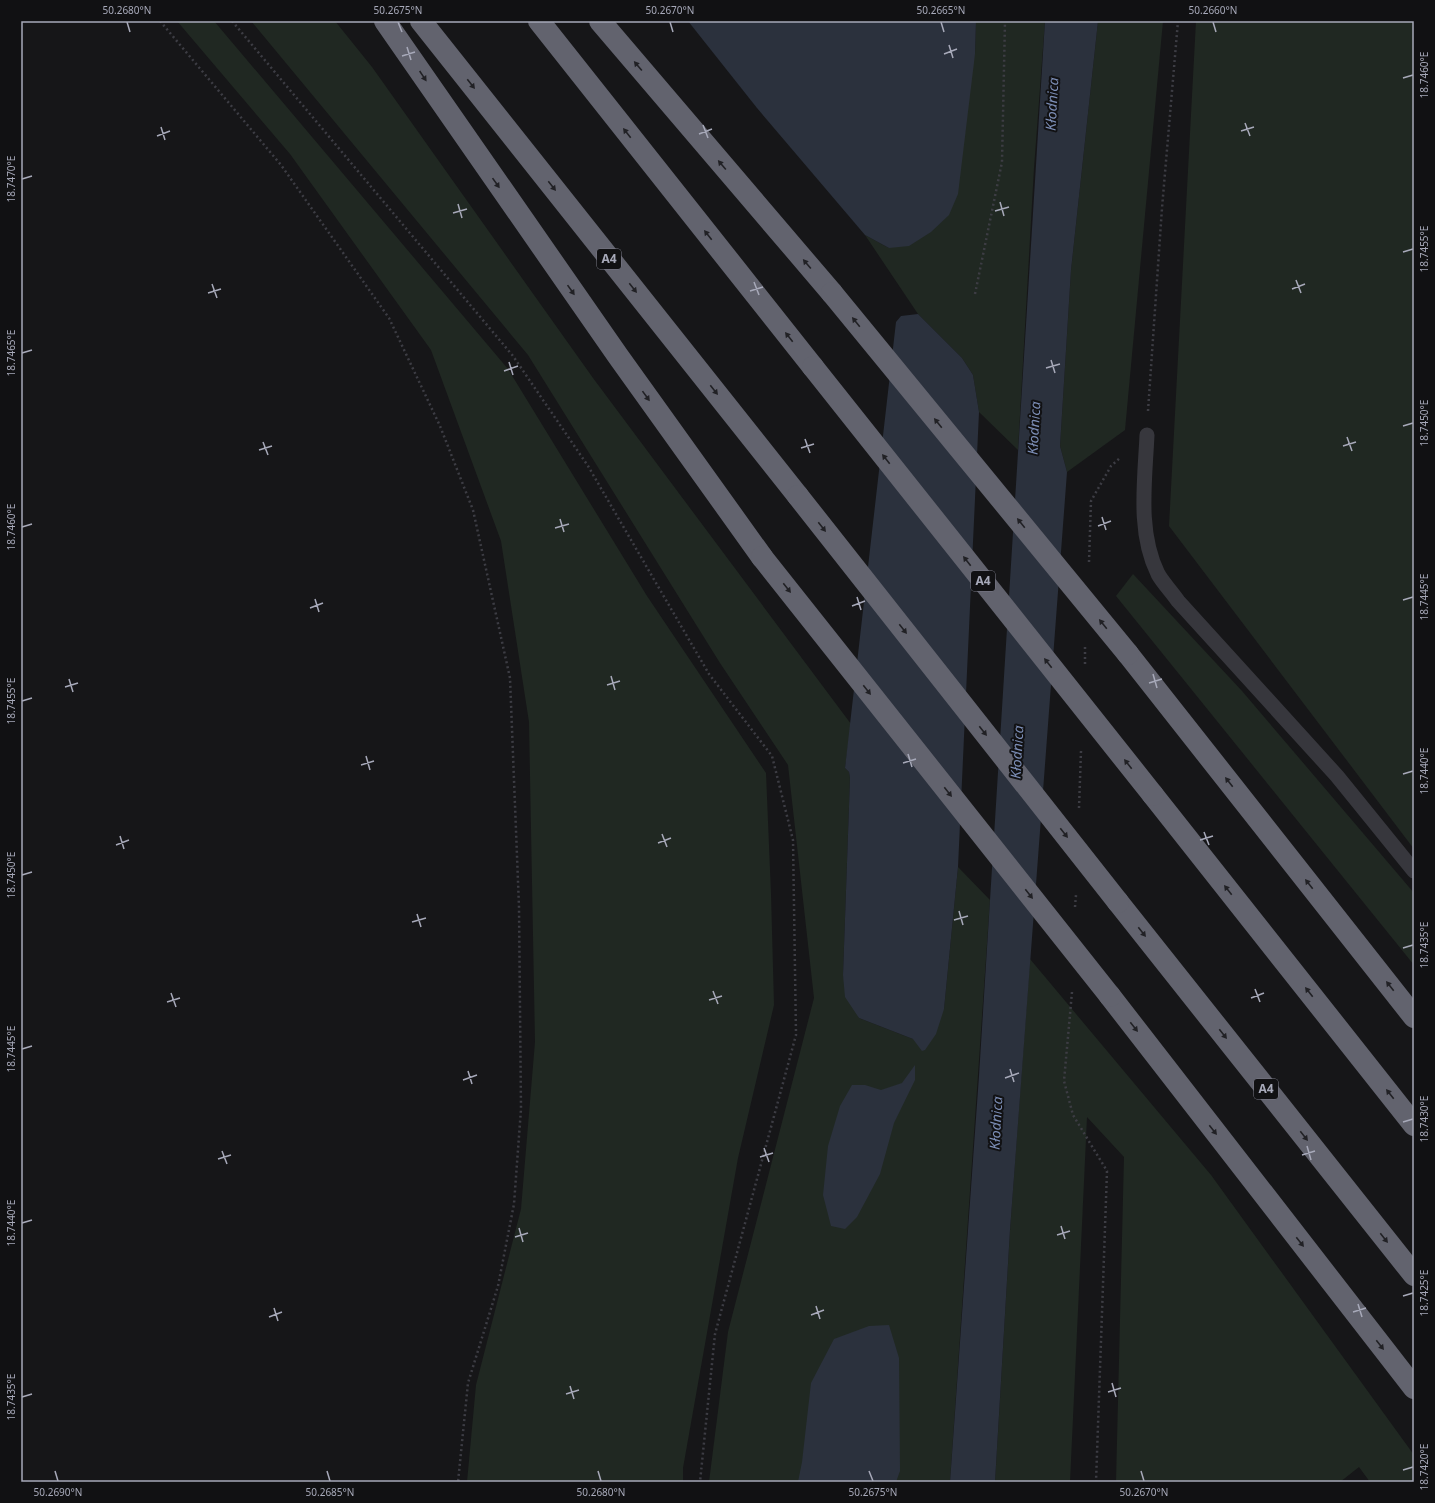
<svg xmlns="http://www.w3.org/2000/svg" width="1435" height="1503" font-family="'Noto Sans',sans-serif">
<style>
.green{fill:#202822}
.water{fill:#2b313d}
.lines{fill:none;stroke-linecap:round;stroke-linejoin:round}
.path{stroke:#3d3d44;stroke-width:2.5;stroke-dasharray:2 3;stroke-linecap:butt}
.lane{stroke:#37373d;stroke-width:15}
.highway{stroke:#62636e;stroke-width:22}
.highway-bridge{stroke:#62636e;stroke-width:22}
.oneway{fill:#212125}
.ticks{fill:none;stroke:#a7a9b9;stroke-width:1.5}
.labels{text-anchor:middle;stroke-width:4;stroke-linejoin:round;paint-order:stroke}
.shield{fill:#111113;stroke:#7a7b87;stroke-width:1}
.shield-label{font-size:12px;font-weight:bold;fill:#a7a9b9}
.water-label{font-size:14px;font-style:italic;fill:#7c8eb6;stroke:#111113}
.neatline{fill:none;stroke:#a7a9b9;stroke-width:1.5}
.ticks-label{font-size:10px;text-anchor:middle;fill:#a7a9b9}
</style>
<rect width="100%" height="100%" fill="#161618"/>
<g class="green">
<polygon points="177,21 214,21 508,369 647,596 766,773 771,894 774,1005 738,1158 683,1468 683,1482 467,1482 476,1385 521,1209 535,1042 529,722 501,541 431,350 290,154"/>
<polygon points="251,21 335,21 372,67 593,378 851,724 845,768 849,772 850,778 843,975 859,1018 913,1039 944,1009 958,867 990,900 950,1482 709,1482 728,1332 814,998 788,765 720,663 528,355"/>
<polygon points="976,21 1045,21 1034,168 1018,450 979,412 973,375 962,358 918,314 865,235 889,248 975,54"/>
<polygon points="1098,21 1163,21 1125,430 1067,472 1060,446 1071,270"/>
<polygon points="1196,21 1414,21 1414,849 1169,526"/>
<polygon points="1133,574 1242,691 1414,893 1414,965 1116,596"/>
<polygon points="1030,959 1211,1175 1414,1455 1414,1482 1370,1482 1359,1467 1340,1482 1116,1482 1124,1157 1087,1117 1070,1482 995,1482 1010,1230"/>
</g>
<g class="water">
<polygon points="688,21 976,21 975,54 958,194 949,215 931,232 909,246 889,248 865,235 757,108"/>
<polygon points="1045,21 1098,21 1071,270 1060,446 1067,472 1010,1230 995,1482 950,1482 979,1076"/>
<polygon points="918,314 962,358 973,375 979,412 958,867 944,1009 936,1034 925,1050 922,1051 913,1039 859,1018 845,997 843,975 850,778 849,772 845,768 896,322 901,316"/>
<polygon points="915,1065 915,1080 894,1123 880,1174 857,1217 845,1229 831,1226 823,1195 828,1146 840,1106 852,1085 865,1085 881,1090 902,1083"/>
<polygon points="889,1325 899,1358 900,1471 896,1482 798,1482 802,1462 811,1383 834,1339 869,1326"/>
</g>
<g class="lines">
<g class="path">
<polyline points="160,21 281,165 389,318 440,426 473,510 510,678 519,907 521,1109 514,1204 498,1286 468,1383 458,1482"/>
<polyline points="232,21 513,356 588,466 709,674 772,756 793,840 796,1035 715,1334 700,1482"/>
<polyline points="975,294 1002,162 1005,21"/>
<polyline points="1148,411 1162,208 1178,21"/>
<polyline points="1089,562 1091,501 1111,466 1121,457"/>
<polyline points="1085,664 1085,647"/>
<polyline points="1079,808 1081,751"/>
<polyline points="1075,907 1076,895"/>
<polyline points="1072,992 1064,1081 1073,1115 1107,1171 1096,1482"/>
</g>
<path class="lane" d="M 1147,435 C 1145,480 1137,532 1158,574 C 1163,583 1172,592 1178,601 L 1337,776 L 1414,871"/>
<g class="highway">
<polyline points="385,21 618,356 762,557"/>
<polyline points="421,21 798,496"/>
<polyline points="539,21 813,367"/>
<polyline points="600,21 832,293"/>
<polyline points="1128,654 1414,1017"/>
<polyline points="1153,795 1414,1125"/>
<polyline points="1118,902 1414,1275"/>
<polyline points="1110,996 1414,1388"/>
</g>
<g class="highway-bridge">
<polyline points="832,293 1128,654"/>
<polyline points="813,367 1153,795"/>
<polyline points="798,496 1118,902"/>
<polyline points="762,557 1110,996"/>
</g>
</g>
<defs><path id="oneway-solid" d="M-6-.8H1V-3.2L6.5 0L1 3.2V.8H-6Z"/></defs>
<g class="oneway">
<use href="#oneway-solid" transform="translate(638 66) rotate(-130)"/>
<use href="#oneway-solid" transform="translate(423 76) rotate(56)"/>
<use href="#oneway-solid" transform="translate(471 84) rotate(52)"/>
<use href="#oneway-solid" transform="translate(627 133) rotate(-128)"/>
<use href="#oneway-solid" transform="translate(722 165) rotate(-130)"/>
<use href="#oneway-solid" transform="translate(496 183) rotate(55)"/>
<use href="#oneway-solid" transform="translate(552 186) rotate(52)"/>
<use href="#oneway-solid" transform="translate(708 235) rotate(-128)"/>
<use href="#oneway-solid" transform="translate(807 264) rotate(-130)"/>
<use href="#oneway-solid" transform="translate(633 288) rotate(52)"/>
<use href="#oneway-solid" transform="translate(571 290) rotate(55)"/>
<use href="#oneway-solid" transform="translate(856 322) rotate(-129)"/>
<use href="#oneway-solid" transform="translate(789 337) rotate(-128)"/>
<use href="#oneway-solid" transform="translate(714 390) rotate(52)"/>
<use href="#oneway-solid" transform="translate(646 396) rotate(54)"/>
<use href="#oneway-solid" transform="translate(938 423) rotate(-129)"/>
<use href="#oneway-solid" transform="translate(886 459) rotate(-128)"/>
<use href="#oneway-solid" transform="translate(1021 523) rotate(-129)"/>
<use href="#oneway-solid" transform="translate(822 527) rotate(52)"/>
<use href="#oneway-solid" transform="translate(967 561) rotate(-128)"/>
<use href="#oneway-solid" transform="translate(787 588) rotate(52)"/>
<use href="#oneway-solid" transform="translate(1103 624) rotate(-129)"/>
<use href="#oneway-solid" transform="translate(903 629) rotate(52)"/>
<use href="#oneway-solid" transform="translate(1048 663) rotate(-128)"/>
<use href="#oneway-solid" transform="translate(867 690) rotate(52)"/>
<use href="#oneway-solid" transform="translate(983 731) rotate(52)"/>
<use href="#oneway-solid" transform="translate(1128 764) rotate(-128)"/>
<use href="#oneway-solid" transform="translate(1229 782) rotate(-128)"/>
<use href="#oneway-solid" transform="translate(948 792) rotate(52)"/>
<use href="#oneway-solid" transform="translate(1064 833) rotate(52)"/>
<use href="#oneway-solid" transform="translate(1309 884) rotate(-128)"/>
<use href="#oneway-solid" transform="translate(1228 890) rotate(-128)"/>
<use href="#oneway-solid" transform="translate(1029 894) rotate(52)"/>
<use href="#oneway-solid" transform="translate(1142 932) rotate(52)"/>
<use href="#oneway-solid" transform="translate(1390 986) rotate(-128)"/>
<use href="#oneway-solid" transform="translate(1309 992) rotate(-128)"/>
<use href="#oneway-solid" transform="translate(1134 1027) rotate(52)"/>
<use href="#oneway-solid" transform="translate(1223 1034) rotate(52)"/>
<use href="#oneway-solid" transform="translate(1390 1094) rotate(-128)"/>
<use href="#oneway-solid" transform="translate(1213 1130) rotate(52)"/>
<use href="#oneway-solid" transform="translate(1304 1136) rotate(52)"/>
<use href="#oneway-solid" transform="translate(1384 1238) rotate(52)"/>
<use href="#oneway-solid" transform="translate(1300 1242) rotate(52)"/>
<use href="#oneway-solid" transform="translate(1380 1345) rotate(52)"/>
</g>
<path class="ticks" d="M 127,22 L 130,32M 398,22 L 402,32M 670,22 L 673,32M 941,22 L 944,32M 1213,22 L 1216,32M 949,45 L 953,58M 407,47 L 411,60M 944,54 L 957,49M 402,56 L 415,52M 1403,78 L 1413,75M 1245,123 L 1250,136M 703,125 L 708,138M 161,127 L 165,140M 1241,131 L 1254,127M 699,134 L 712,129M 157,136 L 170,131M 22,179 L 32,176M 1000,202 L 1004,216M 458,204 L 462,218M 995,211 L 1009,207M 453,213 L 467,209M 1403,252 L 1413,249M 1296,280 L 1301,293M 754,282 L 759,295M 212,284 L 217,298M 1292,289 L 1305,284M 750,291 L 763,287M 208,293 L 221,289M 22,353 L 32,350M 1051,360 L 1055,373M 509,362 L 513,375M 1046,368 L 1060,364M 504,371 L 518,366M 1403,426 L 1413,423M 1347,437 L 1352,451M 805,439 L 810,453M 263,442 L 268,455M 1343,446 L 1356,442M 801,448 L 814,444M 259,450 L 272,446M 1102,517 L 1106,530M 560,519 L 564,532M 1098,526 L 1111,521M 22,527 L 32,524M 555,528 L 569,524M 857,597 L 861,610M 315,599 L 319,612M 1403,600 L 1413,597M 852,606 L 865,601M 310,608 L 323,603M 1153,674 L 1157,688M 611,676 L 615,690M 69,679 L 73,692M 1149,683 L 1162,679M 607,685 L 620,681M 65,687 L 78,683M 22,701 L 32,698M 908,754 L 912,767M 366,756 L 370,770M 903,763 L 916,759M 361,765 L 374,761M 1403,774 L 1413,771M 1204,832 L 1209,845M 662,834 L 667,847M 120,836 L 124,849M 1200,840 L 1213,836M 658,843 L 671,838M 116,845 L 129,840M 22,875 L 32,872M 959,911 L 963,925M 417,914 L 421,927M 954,920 L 968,916M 412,922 L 426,918M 1403,948 L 1413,945M 1255,989 L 1260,1002M 713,991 L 718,1004M 171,993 L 176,1007M 1251,998 L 1264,993M 709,1000 L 722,996M 167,1002 L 180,998M 22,1049 L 32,1046M 1010,1069 L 1014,1082M 468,1071 L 472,1084M 1005,1078 L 1019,1073M 463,1080 L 477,1075M 1403,1122 L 1413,1119M 1307,1146 L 1311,1160M 764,1148 L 769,1162M 222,1151 L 227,1164M 1302,1155 L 1315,1151M 760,1157 L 773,1153M 218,1159 L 231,1155M 22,1223 L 32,1220M 1061,1226 L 1065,1239M 519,1228 L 523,1242M 1057,1235 L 1070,1231M 515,1237 L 528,1233M 1403,1296 L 1413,1293M 1358,1304 L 1362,1317M 816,1306 L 820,1319M 274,1308 L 278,1321M 1353,1312 L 1366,1308M 811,1315 L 824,1310M 269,1317 L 282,1312M 1112,1383 L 1116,1397M 570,1386 L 574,1399M 1108,1392 L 1121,1388M 566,1394 L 579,1390M 22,1397 L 32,1394M 1403,1470 L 1413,1467M 55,1471 L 58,1481M 327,1471 L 330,1481M 598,1471 L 601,1481M 869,1471 L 873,1481M 1141,1471 L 1144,1481"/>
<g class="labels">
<g class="shield">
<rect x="597" y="249" width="24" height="20" rx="3"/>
<rect x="971" y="571" width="24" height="20" rx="3"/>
<rect x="1254" y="1079" width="24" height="20" rx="3"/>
</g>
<g class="shield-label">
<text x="609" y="263">A4</text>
<text x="983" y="585">A4</text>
<text x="1266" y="1093">A4</text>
</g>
<g class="water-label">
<text transform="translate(1052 104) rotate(-87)" y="5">Kłodnica</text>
<text transform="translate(1034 428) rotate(-87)" y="5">Kłodnica</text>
<text transform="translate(1017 752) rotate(-87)" y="5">Kłodnica</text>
<text transform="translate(996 1123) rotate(-87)" y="5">Kłodnica</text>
</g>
</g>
<rect width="1435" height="1503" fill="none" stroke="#111113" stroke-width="44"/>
<rect x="22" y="22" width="1391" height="1459" class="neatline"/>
<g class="ticks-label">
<text x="127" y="14">50.2680°N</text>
<text x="398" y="14">50.2675°N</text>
<text x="670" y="14">50.2670°N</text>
<text x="941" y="14">50.2665°N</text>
<text x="1213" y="14">50.2660°N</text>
<text transform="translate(1424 75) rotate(-90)" y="4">18.7460°E</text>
<text transform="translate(11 179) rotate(-90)" y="4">18.7470°E</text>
<text transform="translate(1424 249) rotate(-90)" y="4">18.7455°E</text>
<text transform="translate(11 353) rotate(-90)" y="4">18.7465°E</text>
<text transform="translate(1424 423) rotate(-90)" y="4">18.7450°E</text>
<text transform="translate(11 527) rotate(-90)" y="4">18.7460°E</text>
<text transform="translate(1424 597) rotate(-90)" y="4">18.7445°E</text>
<text transform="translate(11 701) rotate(-90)" y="4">18.7455°E</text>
<text transform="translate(1424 771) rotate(-90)" y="4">18.7440°E</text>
<text transform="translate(11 875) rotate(-90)" y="4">18.7450°E</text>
<text transform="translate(1424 945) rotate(-90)" y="4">18.7435°E</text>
<text transform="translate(11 1049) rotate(-90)" y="4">18.7445°E</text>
<text transform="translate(1424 1119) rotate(-90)" y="4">18.7430°E</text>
<text transform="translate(11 1223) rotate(-90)" y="4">18.7440°E</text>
<text transform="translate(1424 1293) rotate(-90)" y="4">18.7425°E</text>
<text transform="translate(11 1397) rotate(-90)" y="4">18.7435°E</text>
<text transform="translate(1424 1467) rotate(-90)" y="4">18.7420°E</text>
<text x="58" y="1496">50.2690°N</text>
<text x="330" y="1496">50.2685°N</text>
<text x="601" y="1496">50.2680°N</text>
<text x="873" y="1496">50.2675°N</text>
<text x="1144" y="1496">50.2670°N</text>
</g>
</svg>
